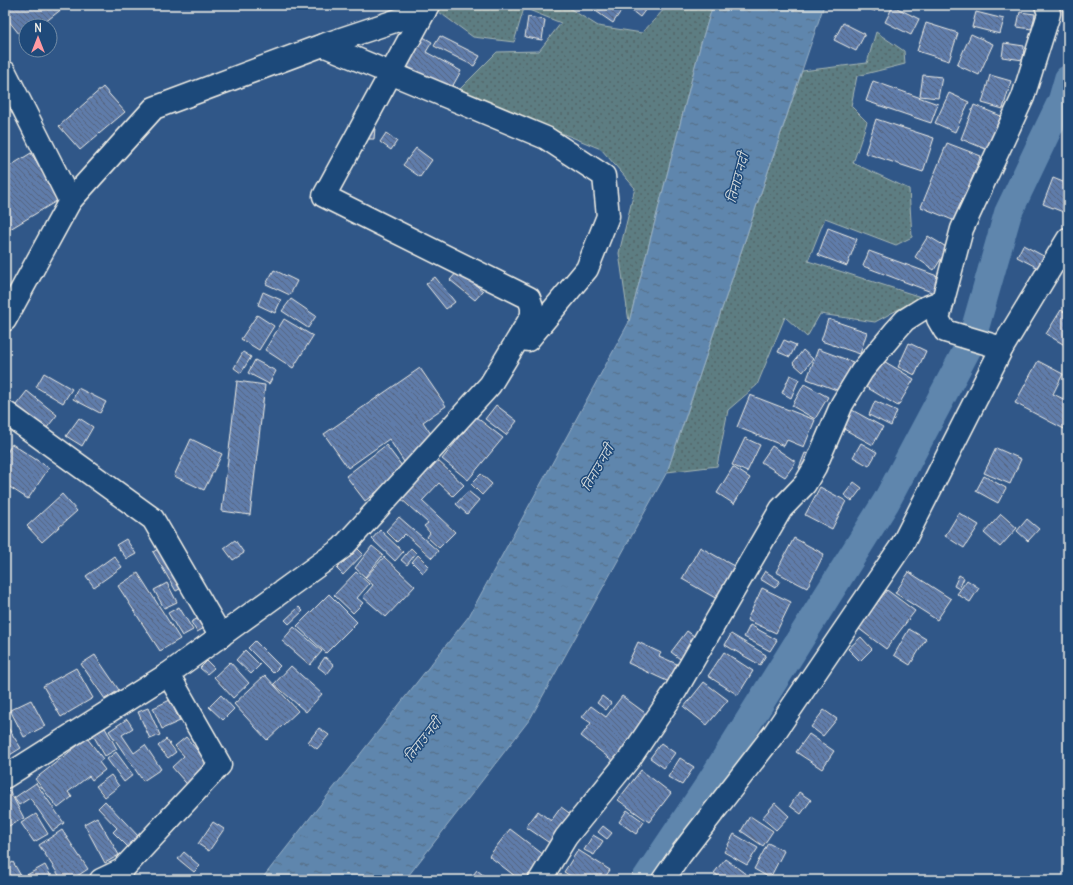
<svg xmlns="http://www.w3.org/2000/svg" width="1073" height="885" font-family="Delius,'Playpen Sans Deva',sans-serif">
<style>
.grass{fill:url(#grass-dots);stroke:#a8b7b5}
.water{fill:url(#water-ripples);stroke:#9ab1c5}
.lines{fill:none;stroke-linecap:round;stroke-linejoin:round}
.canal{stroke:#5e86ad;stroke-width:28}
.building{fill:url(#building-back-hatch);stroke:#f4f1e8}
.minor-casing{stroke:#f4f1e8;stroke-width:25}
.minor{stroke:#1f4a7a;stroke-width:22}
.labels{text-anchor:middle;stroke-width:3;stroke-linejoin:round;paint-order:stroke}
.water-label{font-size:11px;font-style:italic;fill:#d6dcdc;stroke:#1f4a7a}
</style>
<defs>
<pattern id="grass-dots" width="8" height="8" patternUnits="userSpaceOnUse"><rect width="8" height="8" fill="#5d7d82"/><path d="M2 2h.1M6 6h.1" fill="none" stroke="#546567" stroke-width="1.8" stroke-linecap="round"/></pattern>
<pattern id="water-ripples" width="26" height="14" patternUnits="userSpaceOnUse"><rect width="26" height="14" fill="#5e86ad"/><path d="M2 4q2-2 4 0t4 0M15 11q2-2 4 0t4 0" fill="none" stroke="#566d84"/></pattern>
<pattern id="building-back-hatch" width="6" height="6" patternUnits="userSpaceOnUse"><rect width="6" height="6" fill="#5f7baa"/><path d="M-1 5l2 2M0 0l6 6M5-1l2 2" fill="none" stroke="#55647d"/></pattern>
</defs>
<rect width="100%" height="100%" fill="#305788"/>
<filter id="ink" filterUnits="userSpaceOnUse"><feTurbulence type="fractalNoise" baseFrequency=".025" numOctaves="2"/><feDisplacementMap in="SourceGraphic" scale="8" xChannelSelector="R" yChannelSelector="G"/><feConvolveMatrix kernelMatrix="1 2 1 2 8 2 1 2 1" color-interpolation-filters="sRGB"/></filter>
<g filter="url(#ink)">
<g class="grass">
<polygon points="442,5 564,5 598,26 642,33 668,5 713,5 701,43 629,322 619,253 635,188 601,149 458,91 497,52 539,51 561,23 524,8 514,42 473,37 439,12"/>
<polygon points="876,32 904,51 905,64 857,76 851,106 867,122 853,163 909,189 912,237 896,245 825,218 808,261 921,297 875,322 820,314 807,337 785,317 757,385 728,410 717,466 667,472 802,71 867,63"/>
</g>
<polygon class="water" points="713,5 824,5 667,472 530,719 405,880 261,880 469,616 629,322 701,43"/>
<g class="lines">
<polyline class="canal" points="645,880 708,786 886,502 971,342 1008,213 1062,100 1068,79"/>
</g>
<g class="building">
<polygon points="5,5 67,5 40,26 26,26 26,37 23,39 5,16"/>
<polygon points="574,5 584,5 581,9"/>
<polygon points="587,5 625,5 613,23"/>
<polygon points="629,5 649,5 640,17 627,7"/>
<polygon points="858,5 877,5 875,11"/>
<rect x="1063" y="5" width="5" height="15"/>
<polygon points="893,6 919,19 911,35 885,22"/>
<polygon points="976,12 1004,19 1000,34 972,27"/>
<polygon points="1020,12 1035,14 1032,29 1017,27"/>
<polygon points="528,17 545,20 542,40 525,37"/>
<polygon points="843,23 865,34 856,51 834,40"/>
<polygon points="926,23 958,33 949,61 917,51"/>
<polygon points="418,34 432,42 426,52 461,71 451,89 402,64"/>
<polygon points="971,34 993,44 979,75 957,65"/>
<polygon points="440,36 480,56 474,66 434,46"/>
<polygon points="1004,43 1024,46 1023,60 1002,57"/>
<polygon points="923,75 942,77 938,98 920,96"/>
<polygon points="990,75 1011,81 1003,109 982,103"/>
<polygon points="873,81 938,104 931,123 866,101"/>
<polygon points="103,87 125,112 80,150 59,126"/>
<polygon points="949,93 969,102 955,132 935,123"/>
<polygon points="974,105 1001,116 988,150 961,139"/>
<polygon points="876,119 934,138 923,172 865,153"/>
<polygon points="368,128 375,128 374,139 367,139"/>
<polygon points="386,133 397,141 391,150 380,142"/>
<polygon points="947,143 981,156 955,221 921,207"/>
<polygon points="416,148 432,160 420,177 403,165"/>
<polygon points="31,153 60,199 5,232 5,169"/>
<polygon points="1053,178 1068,184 1068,214 1043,204"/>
<polygon points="828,228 857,239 847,266 818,255"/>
<polygon points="928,236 948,248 934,270 915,257"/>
<polygon points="1023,245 1051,260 1044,271 1017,257"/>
<polygon points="869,251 940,277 934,293 863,266"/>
<polygon points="274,270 297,281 290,295 266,284"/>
<polygon points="458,271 483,291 475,300 450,280"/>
<polygon points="435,277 455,302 446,309 426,284"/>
<polygon points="263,292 281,300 275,313 258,305"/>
<polygon points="291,299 316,316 308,328 282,311"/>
<polygon points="1061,310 1068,314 1068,347 1046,334"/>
<polygon points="257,315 274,326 259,350 241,339"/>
<polygon points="284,319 313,336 293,368 265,350"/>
<polygon points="828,319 867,332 860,354 821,341"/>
<polygon points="784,340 796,345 790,357 778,352"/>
<polygon points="909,343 926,351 915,375 898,367"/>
<polygon points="818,349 853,362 842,392 807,379"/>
<polygon points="803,350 813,359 803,372 793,363"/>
<polygon points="243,352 251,357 241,373 234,368"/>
<polygon points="255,360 276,371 269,384 248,373"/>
<polygon points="882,360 914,379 898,406 866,387"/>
<polygon points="1038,361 1063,374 1053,394 1068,401 1068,421 1064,429 1015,403"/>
<polygon points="420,368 446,406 423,422 435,440 404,462 389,439 348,468 324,434"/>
<polygon points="44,373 72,389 63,403 36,387"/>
<polygon points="790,375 799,379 791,398 782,393"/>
<polygon points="237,381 265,385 250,515 222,511"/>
<polygon points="804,384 828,397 815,419 792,406"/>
<polygon points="78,388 106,402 100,413 73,399"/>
<polygon points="27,391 57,415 42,434 12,410"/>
<polygon points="750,395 815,420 804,447 787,440 784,446 737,427"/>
<polygon points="875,401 897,411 891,426 869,415"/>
<polygon points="496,405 517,421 506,435 485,419"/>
<polygon points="852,410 883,427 873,445 842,428"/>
<polygon points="476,417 503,438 468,480 442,459"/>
<polygon points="79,418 93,427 82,446 66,436"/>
<polygon points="745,438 760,445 747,472 732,465"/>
<polygon points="191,439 222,454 204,490 174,476"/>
<polygon points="861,443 877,452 869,466 853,457"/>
<polygon points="12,444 49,468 28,499 5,484 5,456"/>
<polygon points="386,445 405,470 365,501 346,476"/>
<polygon points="772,446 796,462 785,477 761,462"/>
<polygon points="996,448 1021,459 1010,484 984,473"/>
<polygon points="805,453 815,456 809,472 799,468"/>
<polygon points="436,459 464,485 453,496 439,483 422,501 455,532 439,548 427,537 430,533 424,526 428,523 399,497"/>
<polygon points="733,467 750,478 734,504 717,493"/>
<polygon points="481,474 492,484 482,495 471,484"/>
<polygon points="984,476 1006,488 998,503 976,491"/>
<polygon points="854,482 862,488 852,501 844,495"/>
<polygon points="820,487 846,501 832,529 805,515"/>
<polygon points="468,491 479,500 467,514 456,504"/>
<polygon points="62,494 77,511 42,542 27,526"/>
<polygon points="959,513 979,525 964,548 945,536"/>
<polygon points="1001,514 1017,528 1000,547 984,533"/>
<polygon points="399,517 438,551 432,558 405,534 397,542 386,531"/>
<polygon points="1027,519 1039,529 1028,541 1017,531"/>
<polygon points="380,530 403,552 395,561 372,539"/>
<polygon points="794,538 824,554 807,588 776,572"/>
<polygon points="126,539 136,554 127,559 116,545"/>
<polygon points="235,540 244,553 233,560 224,548"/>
<polygon points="166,544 189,584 176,591 153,552"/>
<polygon points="372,546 383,555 365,577 355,568"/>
<polygon points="700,547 734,566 717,599 682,579"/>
<polygon points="357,548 363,554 343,575 337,569"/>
<polygon points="411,548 416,553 407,565 401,560"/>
<polygon points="418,555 429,566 423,573 412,562"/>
<polygon points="114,556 122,567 94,587 86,576"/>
<polygon points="384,557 415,586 386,617 363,597 373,585 365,578"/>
<polygon points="765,571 780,581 775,588 760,579"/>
<polygon points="356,572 369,584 357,598 363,603 353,613 334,595"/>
<polygon points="909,572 951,599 937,620 895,593"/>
<polygon points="138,573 180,639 160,651 118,586"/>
<polygon points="959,575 964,578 959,589 954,586"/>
<polygon points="967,580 979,588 970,602 957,594"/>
<polygon points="167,583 177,602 164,608 154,590"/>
<polygon points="762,588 791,602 776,633 747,620"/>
<polygon points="887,590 915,611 886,649 858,628"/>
<polygon points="329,594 357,622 326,653 297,626"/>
<polygon points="179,607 193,630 182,636 168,613"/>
<polygon points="299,607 303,611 289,624 285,620"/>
<polygon points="204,615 210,625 197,632 191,622"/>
<polygon points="750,625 777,640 770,651 744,637"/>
<polygon points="294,627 322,651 310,665 282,641"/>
<polygon points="909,629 926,639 910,665 894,655"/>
<polygon points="687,631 697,638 680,659 671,652"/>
<polygon points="731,634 766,655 760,665 725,645"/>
<polygon points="861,637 872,649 860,661 848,649"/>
<polygon points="255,641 280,666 273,673 248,648"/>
<polygon points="638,642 661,653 659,656 677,664 669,682 628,663"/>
<polygon points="245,650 260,665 251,674 236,660"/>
<polygon points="724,652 753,671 738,695 708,676"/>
<polygon points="95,655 119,690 105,699 81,664"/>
<polygon points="325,657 334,665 327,674 318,667"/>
<polygon points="207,661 214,668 207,674 200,668"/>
<polygon points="230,662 249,683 233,698 214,677"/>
<polygon points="291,666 322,694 306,712 274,684"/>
<polygon points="76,668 93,698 61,717 43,686"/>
<polygon points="265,675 298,711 267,740 234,704"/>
<polygon points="704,682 728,700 707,725 684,707"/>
<polygon points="221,695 234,709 223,720 209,707"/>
<polygon points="602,696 611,703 606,710 597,703"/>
<polygon points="622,696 648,715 613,761 581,736 591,723 582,717 591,706 606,717"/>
<polygon points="31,700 45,726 24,737 10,710"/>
<polygon points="170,700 180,721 162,729 153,708"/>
<polygon points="148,708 160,735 150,739 138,712"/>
<polygon points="824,710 837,719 823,736 811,727"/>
<polygon points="127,719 133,728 122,735 134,753 145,745 161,769 143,781 109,731"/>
<polygon points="5,723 21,748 5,758"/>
<polygon points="105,728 117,749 105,756 93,735"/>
<polygon points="319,728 329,735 317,749 308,742"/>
<polygon points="809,734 834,751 822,769 796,752"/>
<polygon points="186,737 213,769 191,789 172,767 184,756 175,746"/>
<polygon points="87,738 103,759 99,762 105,770 92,780 89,776 68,792 72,797 58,808 35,779"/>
<polygon points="166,739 176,752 168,758 158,746"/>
<polygon points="661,743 675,753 664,768 650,758"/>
<polygon points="116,752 133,775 124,782 107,759"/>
<polygon points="680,758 694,767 682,785 668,777"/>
<polygon points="641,770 671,793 649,822 618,800"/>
<polygon points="111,775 119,786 105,797 96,786"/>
<polygon points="36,783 64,823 53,831 30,798 19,805 14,798"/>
<polygon points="9,790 24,818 5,828 5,793"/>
<polygon points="799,792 811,800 801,814 790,806"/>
<polygon points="105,801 140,838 129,848 113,832 117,828 98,808"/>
<polygon points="775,803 789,816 776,830 762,818"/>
<polygon points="561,807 572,815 551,844 526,827 538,811 551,821"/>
<polygon points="627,810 644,822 636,834 619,822"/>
<polygon points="36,814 48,834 34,842 21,823"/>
<polygon points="750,816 773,831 763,846 741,831"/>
<polygon points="97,817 119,855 105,863 84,824"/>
<polygon points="213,822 224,829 209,851 198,844"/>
<polygon points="603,826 612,833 607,839 598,832"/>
<polygon points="510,829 544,855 525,880 520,880 489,856"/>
<polygon points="62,830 88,869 71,880 62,880 39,845"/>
<polygon points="734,834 758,848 747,865 724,852"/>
<polygon points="593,835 603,841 594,855 584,850"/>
<polygon points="768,843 784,851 770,878 754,869"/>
<polygon points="578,850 610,870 603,880 577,880 564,872"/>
<polygon points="184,852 200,866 194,872 178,859"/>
<polygon points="725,859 750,877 748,880 723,880 714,873"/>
<polygon points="13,862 21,876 14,880 5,880 5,867"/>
<polygon points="45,865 53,880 48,880 47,879 44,880 28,880 25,876"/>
<polygon points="477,870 489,880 469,880"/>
</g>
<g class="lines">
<g class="minor-casing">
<g id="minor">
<polyline points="323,45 546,138 604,176 608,216 587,269 528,340"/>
<polyline points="5,72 70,201"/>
<polyline points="5,320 70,201 154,108 323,45 425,11"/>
<polyline points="1002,348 945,331 938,319 962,229 1023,97 1048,17 1049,13 1046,5"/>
<polyline points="5,412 153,519 221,636"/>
<polyline points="5,777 168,674 342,548 490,385 532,316 532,307 529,298 324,196 428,5"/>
<polyline points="101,880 122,870 220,765 168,674"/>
<polyline points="540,880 566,837 630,758 676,690 781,509 805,484 815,467 842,404 862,371 896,330 905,320 924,308 943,301"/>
<polyline points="663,880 681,854 773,735 902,545 1002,348 1068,239"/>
</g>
</g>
<use href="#minor" class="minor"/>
</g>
</g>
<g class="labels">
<g class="water-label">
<text transform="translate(738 178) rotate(-75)" y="4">तिनाउ नदी</text>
<text transform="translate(598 468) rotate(-60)" y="4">तिनाउ नदी</text>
<text transform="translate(423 740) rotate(-52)" y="4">तिनाउ नदी</text>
</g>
</g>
<rect width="1073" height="885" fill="none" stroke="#1f4a7a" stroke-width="20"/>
<rect x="10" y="10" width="1053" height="865" fill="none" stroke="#f4f1e8" stroke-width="1.5" filter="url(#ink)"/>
<g transform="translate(38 38)"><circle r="19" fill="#1f4a7a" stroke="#748da6"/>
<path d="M0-3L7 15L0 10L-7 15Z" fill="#ff9aa2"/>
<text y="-6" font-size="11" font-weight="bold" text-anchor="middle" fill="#f4f1e8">N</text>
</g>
</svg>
